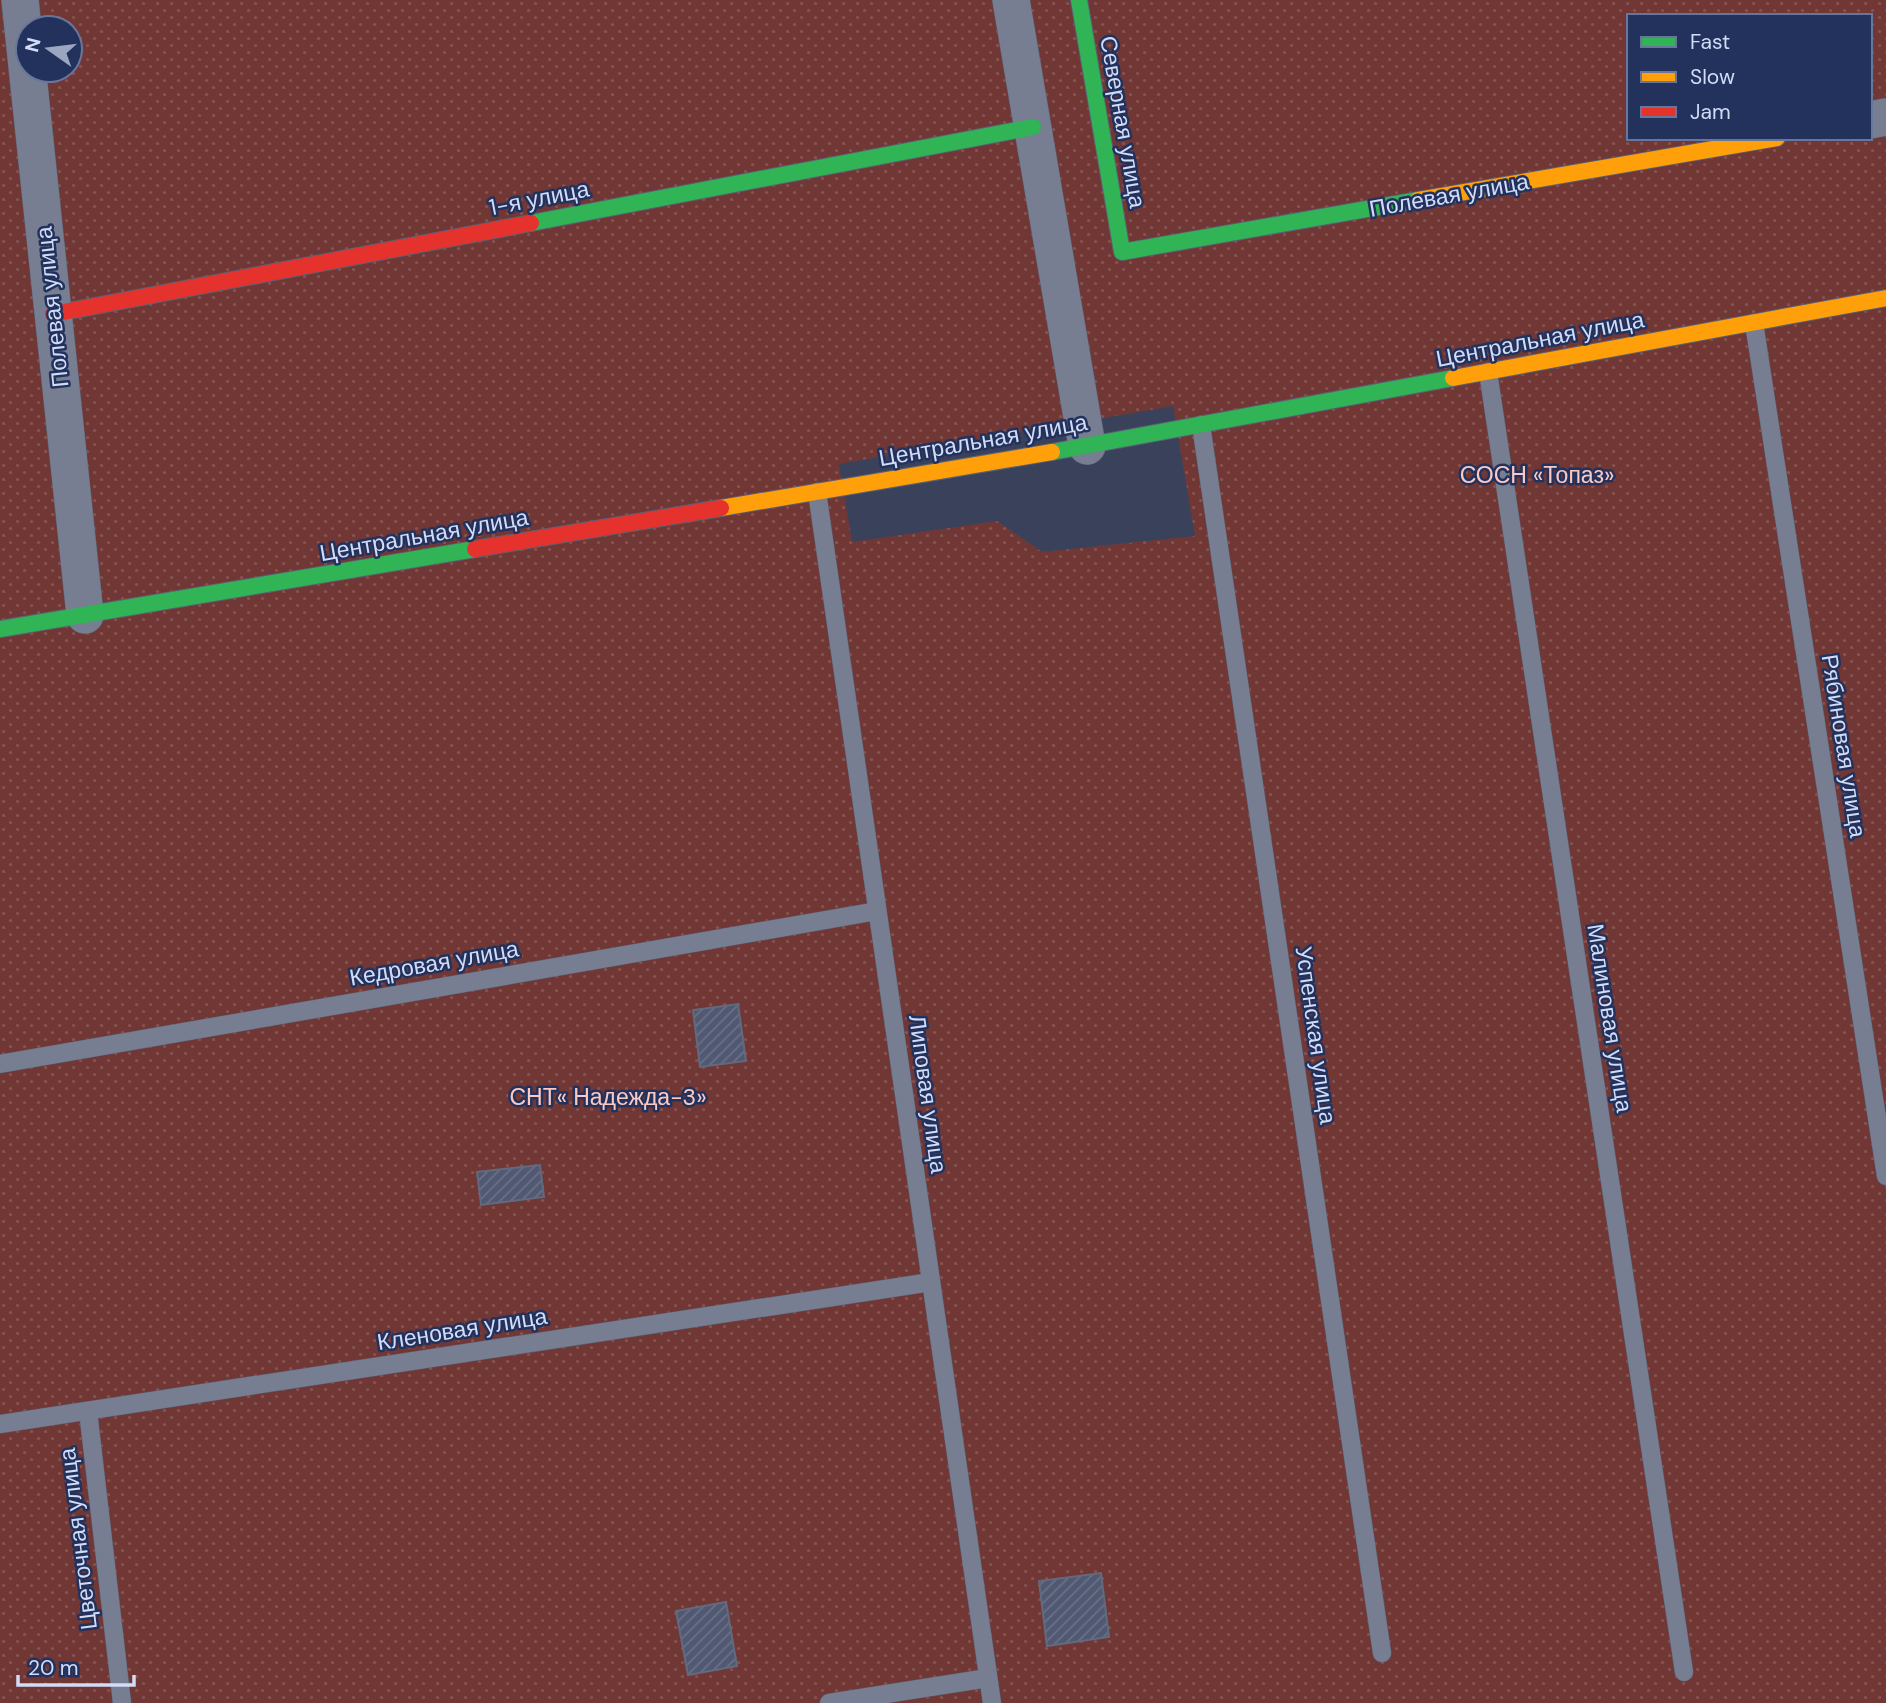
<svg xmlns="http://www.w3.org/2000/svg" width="1886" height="1703" font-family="'DM Sans',sans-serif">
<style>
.green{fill:url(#green-dots);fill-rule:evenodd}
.building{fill:url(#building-hatch);stroke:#626a7f;stroke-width:2}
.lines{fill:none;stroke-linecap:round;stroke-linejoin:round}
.lane-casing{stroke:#5a6076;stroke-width:19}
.street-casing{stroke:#5a6076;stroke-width:38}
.fast-casing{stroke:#5a6076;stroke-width:18}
.slow-casing{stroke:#5a6076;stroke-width:18}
.jam-casing{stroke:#5a6076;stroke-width:18}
.lane{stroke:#777e91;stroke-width:18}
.street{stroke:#777e91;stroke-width:37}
.fast{stroke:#30b455;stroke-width:16}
.slow{stroke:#ff9f0a;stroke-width:16}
.jam{stroke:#e5322d;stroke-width:16}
.labels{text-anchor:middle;stroke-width:5;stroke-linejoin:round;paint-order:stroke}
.street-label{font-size:23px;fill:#d1dcf7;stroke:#23325d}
.park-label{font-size:23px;fill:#fcc9c1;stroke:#23325d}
</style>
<defs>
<pattern id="green-dots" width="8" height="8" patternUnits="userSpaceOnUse" patternTransform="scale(1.75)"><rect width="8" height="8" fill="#713734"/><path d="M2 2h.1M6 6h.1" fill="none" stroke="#845352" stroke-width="1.8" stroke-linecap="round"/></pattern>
<pattern id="building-hatch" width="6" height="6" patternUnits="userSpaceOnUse" patternTransform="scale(1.75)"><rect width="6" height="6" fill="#515972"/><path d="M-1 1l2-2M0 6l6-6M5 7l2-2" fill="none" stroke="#697087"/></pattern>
</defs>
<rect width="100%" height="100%" fill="#3a425b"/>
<path class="green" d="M 0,0 L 1886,0 L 1886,1703 L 0,1703 ZM 1629,16 L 1870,16 L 1870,138 L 1629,138 ZM 28,28 L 70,28 L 70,70 L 28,70 ZM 1173,406 L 1195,536 L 1042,552 L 997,521 L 852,542 L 839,464 Z"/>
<g class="building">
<polygon points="738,1004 746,1061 700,1067 693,1010"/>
<polygon points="540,1165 544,1197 481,1205 477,1172"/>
<polygon points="1101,1573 1109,1637 1047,1646 1039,1581"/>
<polygon points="726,1602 737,1666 688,1675 676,1611"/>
</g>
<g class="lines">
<g class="lane-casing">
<g id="lane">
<polyline points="1754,323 1886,1176"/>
<polyline points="1488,372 1684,1672"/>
<polyline points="1201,425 1382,1653"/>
<polyline points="817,492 992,1703"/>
<polyline points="0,1064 877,911"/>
<polyline points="88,1411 122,1703"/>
<polyline points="0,1424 931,1282"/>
<polyline points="829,1703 988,1678"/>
</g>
</g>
<g class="street-casing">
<g id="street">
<polyline points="20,0 85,615"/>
<polyline points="1011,0 1087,446"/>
<polyline points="1870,120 1886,117"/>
</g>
</g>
<g class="fast-casing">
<g id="fast">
<polyline points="1079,0 1122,252 1418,200"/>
<polyline points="531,223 1033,127"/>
<polyline points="1052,452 1453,378"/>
<polyline points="0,629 475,549"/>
</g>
</g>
<g class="slow-casing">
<g id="slow">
<polyline points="1418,200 1777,138"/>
<polyline points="1453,378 1886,298"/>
<polyline points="721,508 1052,452"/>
</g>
</g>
<g class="jam-casing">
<g id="jam">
<polyline points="53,314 531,223"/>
<polyline points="475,549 721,508"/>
</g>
</g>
<use href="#lane" class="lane"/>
<use href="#street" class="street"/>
<use href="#fast" class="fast"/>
<use href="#slow" class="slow"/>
<use href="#jam" class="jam"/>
</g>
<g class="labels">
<g class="street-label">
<text transform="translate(1123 122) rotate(80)" y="8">Северная улица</text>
<text transform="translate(1449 195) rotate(-10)" y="8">Полевая улица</text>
<text transform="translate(539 198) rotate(-11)" y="8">1-я улица</text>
<text transform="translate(52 307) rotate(-96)" y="8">Полевая улица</text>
<text transform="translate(1540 339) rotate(-11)" y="8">Центральная улица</text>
<text transform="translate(983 440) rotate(-10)" y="8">Центральная улица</text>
<text transform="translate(424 535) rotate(-10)" y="8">Центральная улица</text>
<text transform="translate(1844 746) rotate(81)" y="8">Рябиновая улица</text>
<text transform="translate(434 963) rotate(-10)" y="8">Кедровая улица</text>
<text transform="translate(1610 1018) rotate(81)" y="8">Малиновая улица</text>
<text transform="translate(1316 1035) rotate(82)" y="8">Успенская улица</text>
<text transform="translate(928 1094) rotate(82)" y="8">Липовая улица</text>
<text transform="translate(462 1329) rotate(-9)" y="8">Кленовая улица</text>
<text transform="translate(78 1539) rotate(-97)" y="8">Цветочная улица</text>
</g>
<g class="park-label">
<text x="1537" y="483">СОСН «Топаз»</text>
<text x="608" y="1105">СНТ« Надежда-3»</text>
</g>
</g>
<rect x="1627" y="14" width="245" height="126" fill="#23325d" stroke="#69769b" stroke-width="2"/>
<rect x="1641" y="37" width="35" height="10" fill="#30b455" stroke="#69769b" stroke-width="2"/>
<text x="1690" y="49" font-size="21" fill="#d1dcf7">Fast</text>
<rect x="1641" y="72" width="35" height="10" fill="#ff9f0a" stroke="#69769b" stroke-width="2"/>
<text x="1690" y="84" font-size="21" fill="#d1dcf7">Slow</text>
<rect x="1641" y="107" width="35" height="10" fill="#e5322d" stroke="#69769b" stroke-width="2"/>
<text x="1690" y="119" font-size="21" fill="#d1dcf7">Jam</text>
<g transform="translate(49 49) rotate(284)"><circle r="33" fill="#23325d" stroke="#69769b" stroke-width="2"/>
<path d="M0-5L12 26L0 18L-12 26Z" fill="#9ca6c0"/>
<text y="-10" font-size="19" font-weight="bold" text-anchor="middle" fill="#d1dcf7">N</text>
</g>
<path d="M18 1675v10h116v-10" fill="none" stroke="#d1dcf7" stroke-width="3.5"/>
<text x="28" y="1675" font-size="21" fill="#d1dcf7" stroke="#23325d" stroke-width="5" paint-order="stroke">20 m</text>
</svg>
